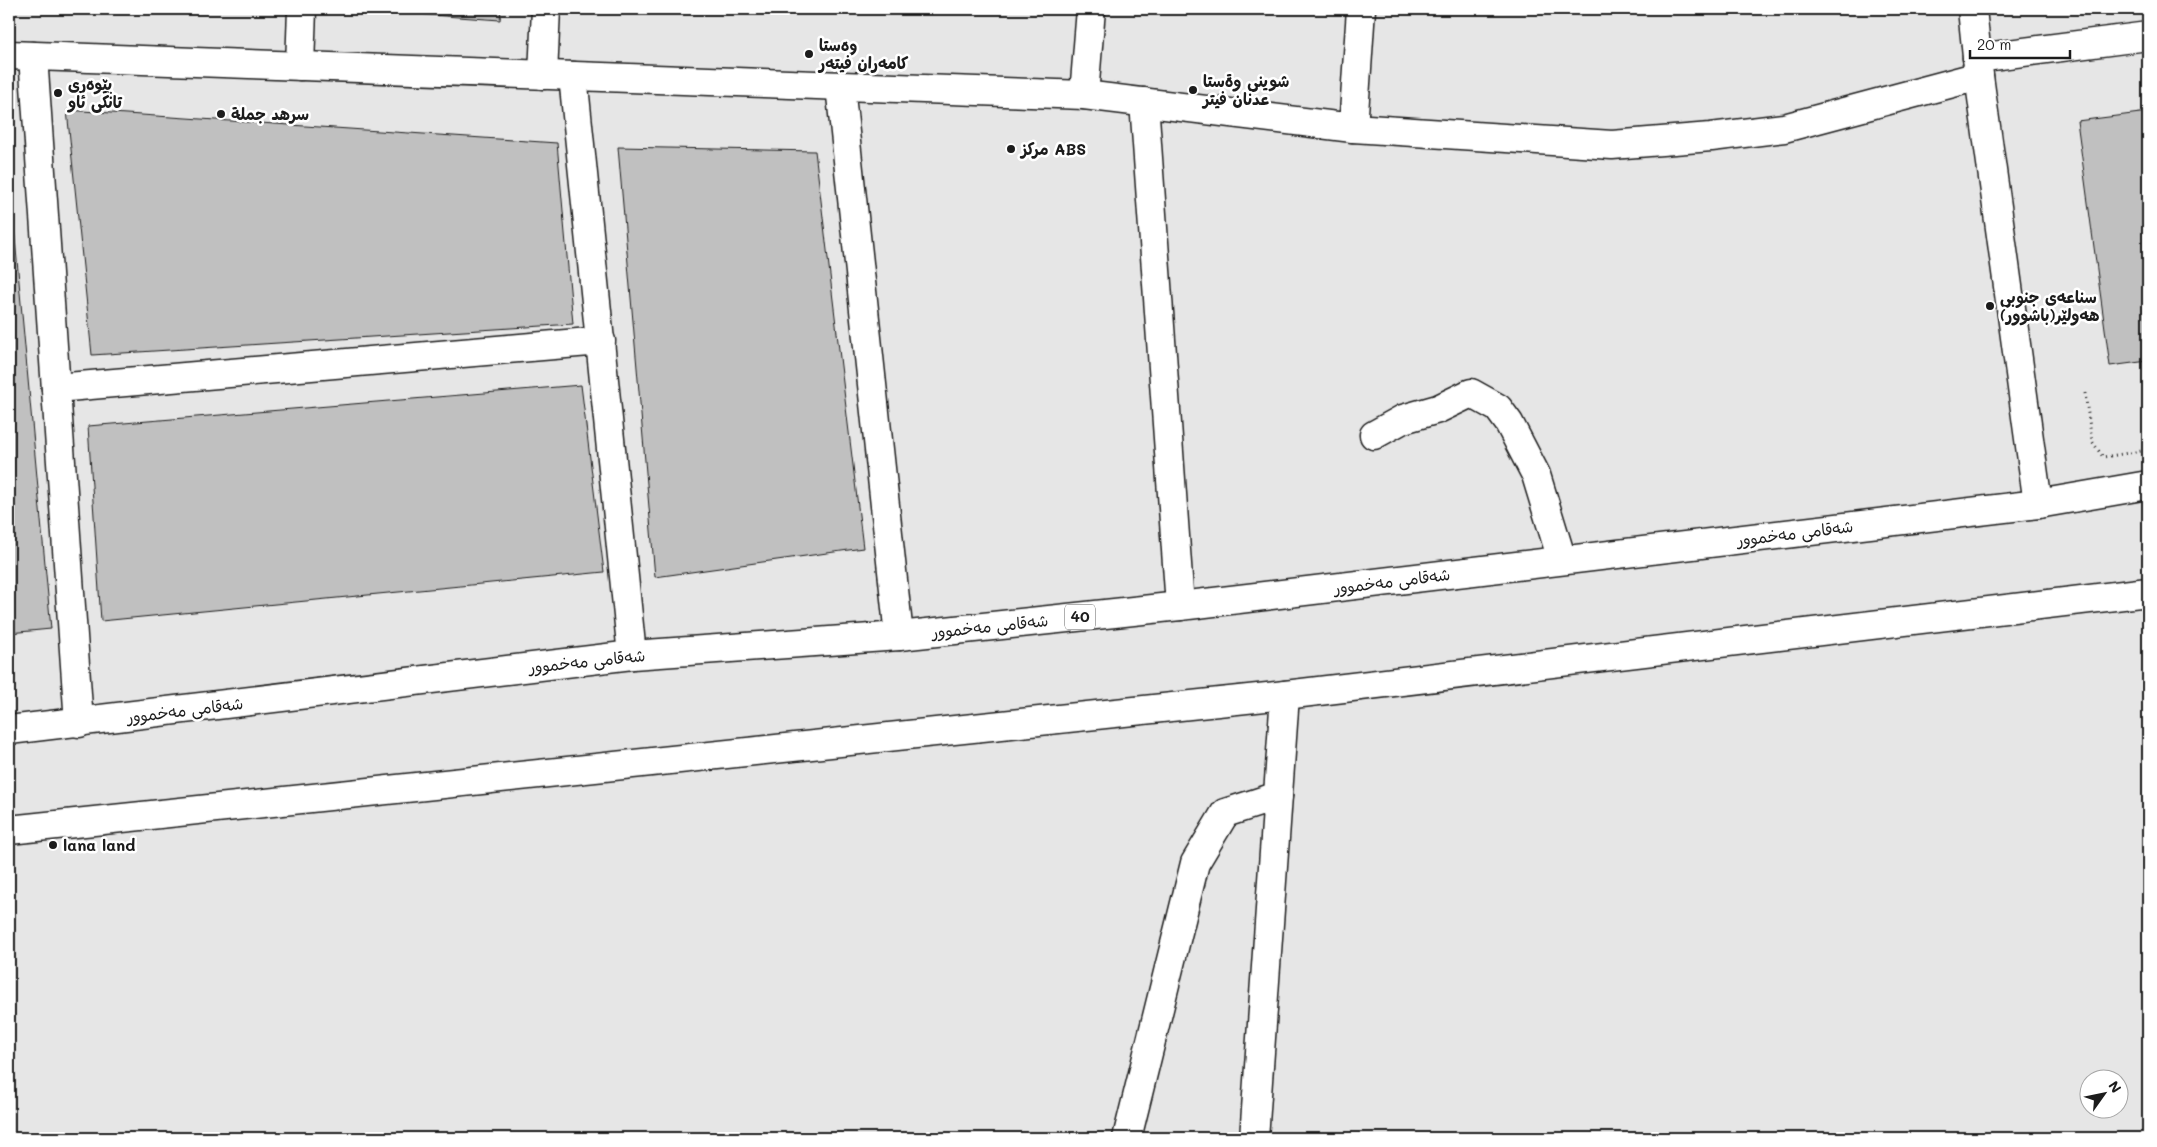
<svg xmlns="http://www.w3.org/2000/svg" width="2157" height="1147" font-family="Mali,'Playpen Sans Arabic',sans-serif">
<style>
.built{fill:#e6e6e6;fill-rule:evenodd}
.building{fill:#c0c0c0;stroke:#1c1c1c}
.lines{fill:none;stroke-linecap:round;stroke-linejoin:round}
.minor-casing{stroke:#1c1c1c;stroke-width:31}
.highway-casing{stroke:#1c1c1c;stroke-width:31}
.path{stroke:#1c1c1c;stroke-width:3;stroke-dasharray:1 4;stroke-linecap:butt}
.minor{stroke:#fff;stroke-width:28}
.highway{stroke:#fff;stroke-width:28}
.poi-dot{fill:#1c1c1c;stroke:#fff;stroke-width:2}
.labels{text-anchor:middle;stroke-width:5;stroke-linejoin:round;paint-order:stroke}
.shield{fill:#fff;stroke:#606060;stroke-width:1}
.shield-label{font-size:15px;font-weight:bold;fill:#1c1c1c}
.poi-label{font-size:16px;font-weight:bold;fill:#1c1c1c;stroke:#fff;text-anchor:start}
.street-label{font-size:16px;fill:#1c1c1c;stroke:#fff}
</style>
<rect width="100%" height="100%" fill="#f6f6f6"/>
<filter id="ink" filterUnits="userSpaceOnUse"><feTurbulence type="fractalNoise" baseFrequency=".02" numOctaves="2"/><feDisplacementMap in="SourceGraphic" scale="10" xChannelSelector="R" yChannelSelector="G"/><feConvolveMatrix kernelMatrix="1 2 1 2 8 2 1 2 1" color-interpolation-filters="sRGB"/></filter>
<g filter="url(#ink)">
<path class="built" d="M 9,9 L 2148,9 L 2148,1138 L 9,1138 ZM 2090,1080 L 2120,1080 L 2120,1110 L 2090,1110 Z"/>
<g class="building">
<polygon points="347,9 501,9 500,20"/>
<polygon points="67,110 557,143 573,324 92,355"/>
<polygon points="2148,112 2148,361 2110,366 2077,121"/>
<polygon points="618,147 815,151 863,548 655,577"/>
<polygon points="9,173 51,629 9,633"/>
<polygon points="581,385 604,572 101,621 88,426"/>
</g>
<g class="lines">
<g class="minor-casing">
<g id="minor">
<polyline points="1972,9 1979,76 2038,504"/>
<polyline points="9,55 1084,95 1353,128 1612,145 1711,137 1784,128 1979,76"/>
<polyline points="33,56 79,723"/>
<polyline points="1977,58 2148,36"/>
<polyline points="300,66 302,9"/>
<polyline points="543,75 546,9"/>
<polyline points="573,76 632,655"/>
<polyline points="840,86 899,636"/>
<polyline points="1084,95 1091,9"/>
<polyline points="1144,102 1180,606"/>
<polyline points="1353,128 1361,9"/>
<polyline points="56,388 601,341"/>
<polyline points="1374,435 1403,419 1438,409 1471,393 1498,408 1509,423 1536,475 1562,560"/>
<polyline points="1127,1138 1195,863 1225,813 1278,796"/>
<polyline points="1254,1138 1285,695"/>
</g>
</g>
<g class="highway-casing">
<g id="highway">
<polyline points="9,730 632,655 899,636 1180,606 2038,504 2148,485"/>
<polyline points="9,830 1285,695 2148,592"/>
</g>
</g>
<polyline class="path" points="2085,393 2092,441 2103,457 2148,450"/>
<use href="#minor" class="minor"/>
<use href="#highway" class="highway"/>
</g>
</g>
<g class="poi-dot">
<circle cx="809" cy="54" r="5"/>
<circle cx="1193" cy="90" r="5"/>
<circle cx="58" cy="93" r="5"/>
<circle cx="221" cy="114" r="5"/>
<circle cx="1011" cy="149" r="5"/>
<circle cx="1990" cy="306" r="5"/>
<circle cx="53" cy="845" r="5"/>
</g>
<g class="labels">
<rect class="shield" x="1065" y="604.5" width="30" height="25" rx="4"/>
<g class="shield-label">
<text x="1080" y="622">40</text>
</g>
<g class="poi-label">
<text x="819" y="51">وەستا<tspan x="819" dy="18">كامەران فیتەر</tspan></text>
<text x="1203" y="87">شوينى وةستا<tspan x="1203" dy="18">عدنان فيتر</tspan></text>
<text x="68" y="90">پێوه‌ری<tspan x="68" dy="18">تانكی ئاو</tspan></text>
<text x="231" y="120">سرهد جملة</text>
<text x="1021" y="155">مركز ABS</text>
<text x="2000" y="303">سناعەی جنوبی<tspan x="2000" dy="18">(باشوور)هەولێر</tspan></text>
<text x="63" y="851">lana land</text>
</g>
<g class="street-label">
<text transform="translate(1795 533) rotate(-7)" y="6">شەقامی مەخموور</text>
<text transform="translate(1392 581) rotate(-7)" y="6">شەقامی مەخموور</text>
<text transform="translate(990 626) rotate(-6)" y="6">شەقامی مەخموور</text>
<text transform="translate(587 661) rotate(-6)" y="6">شەقامی مەخموور</text>
<text transform="translate(185 710) rotate(-7)" y="6">شەقامی مەخموور</text>
</g>
</g>
<rect width="2157" height="1147" fill="none" stroke="#fff" stroke-width="30"/>
<rect x="15" y="15" width="2127" height="1117" fill="none" stroke="#1c1c1c" stroke-width="2" filter="url(#ink)"/>
<g transform="translate(2104 1094) rotate(57)"><circle r="24" fill="#ffffff" stroke="#a4a4a4"/>
<path d="M0-4L9 19L0 12L-9 19Z" fill="#1c1c1c"/>
<text y="-8" font-size="14" font-weight="bold" text-anchor="middle" fill="#1c1c1c">N</text>
</g>
<path d="M1970 50v8h100v-8" fill="none" stroke="#1c1c1c" stroke-width="2.5"/>
<text x="1977" y="50" font-size="15" fill="#1c1c1c" stroke="#ffffff" stroke-width="4" paint-order="stroke">20 m</text>
</svg>
